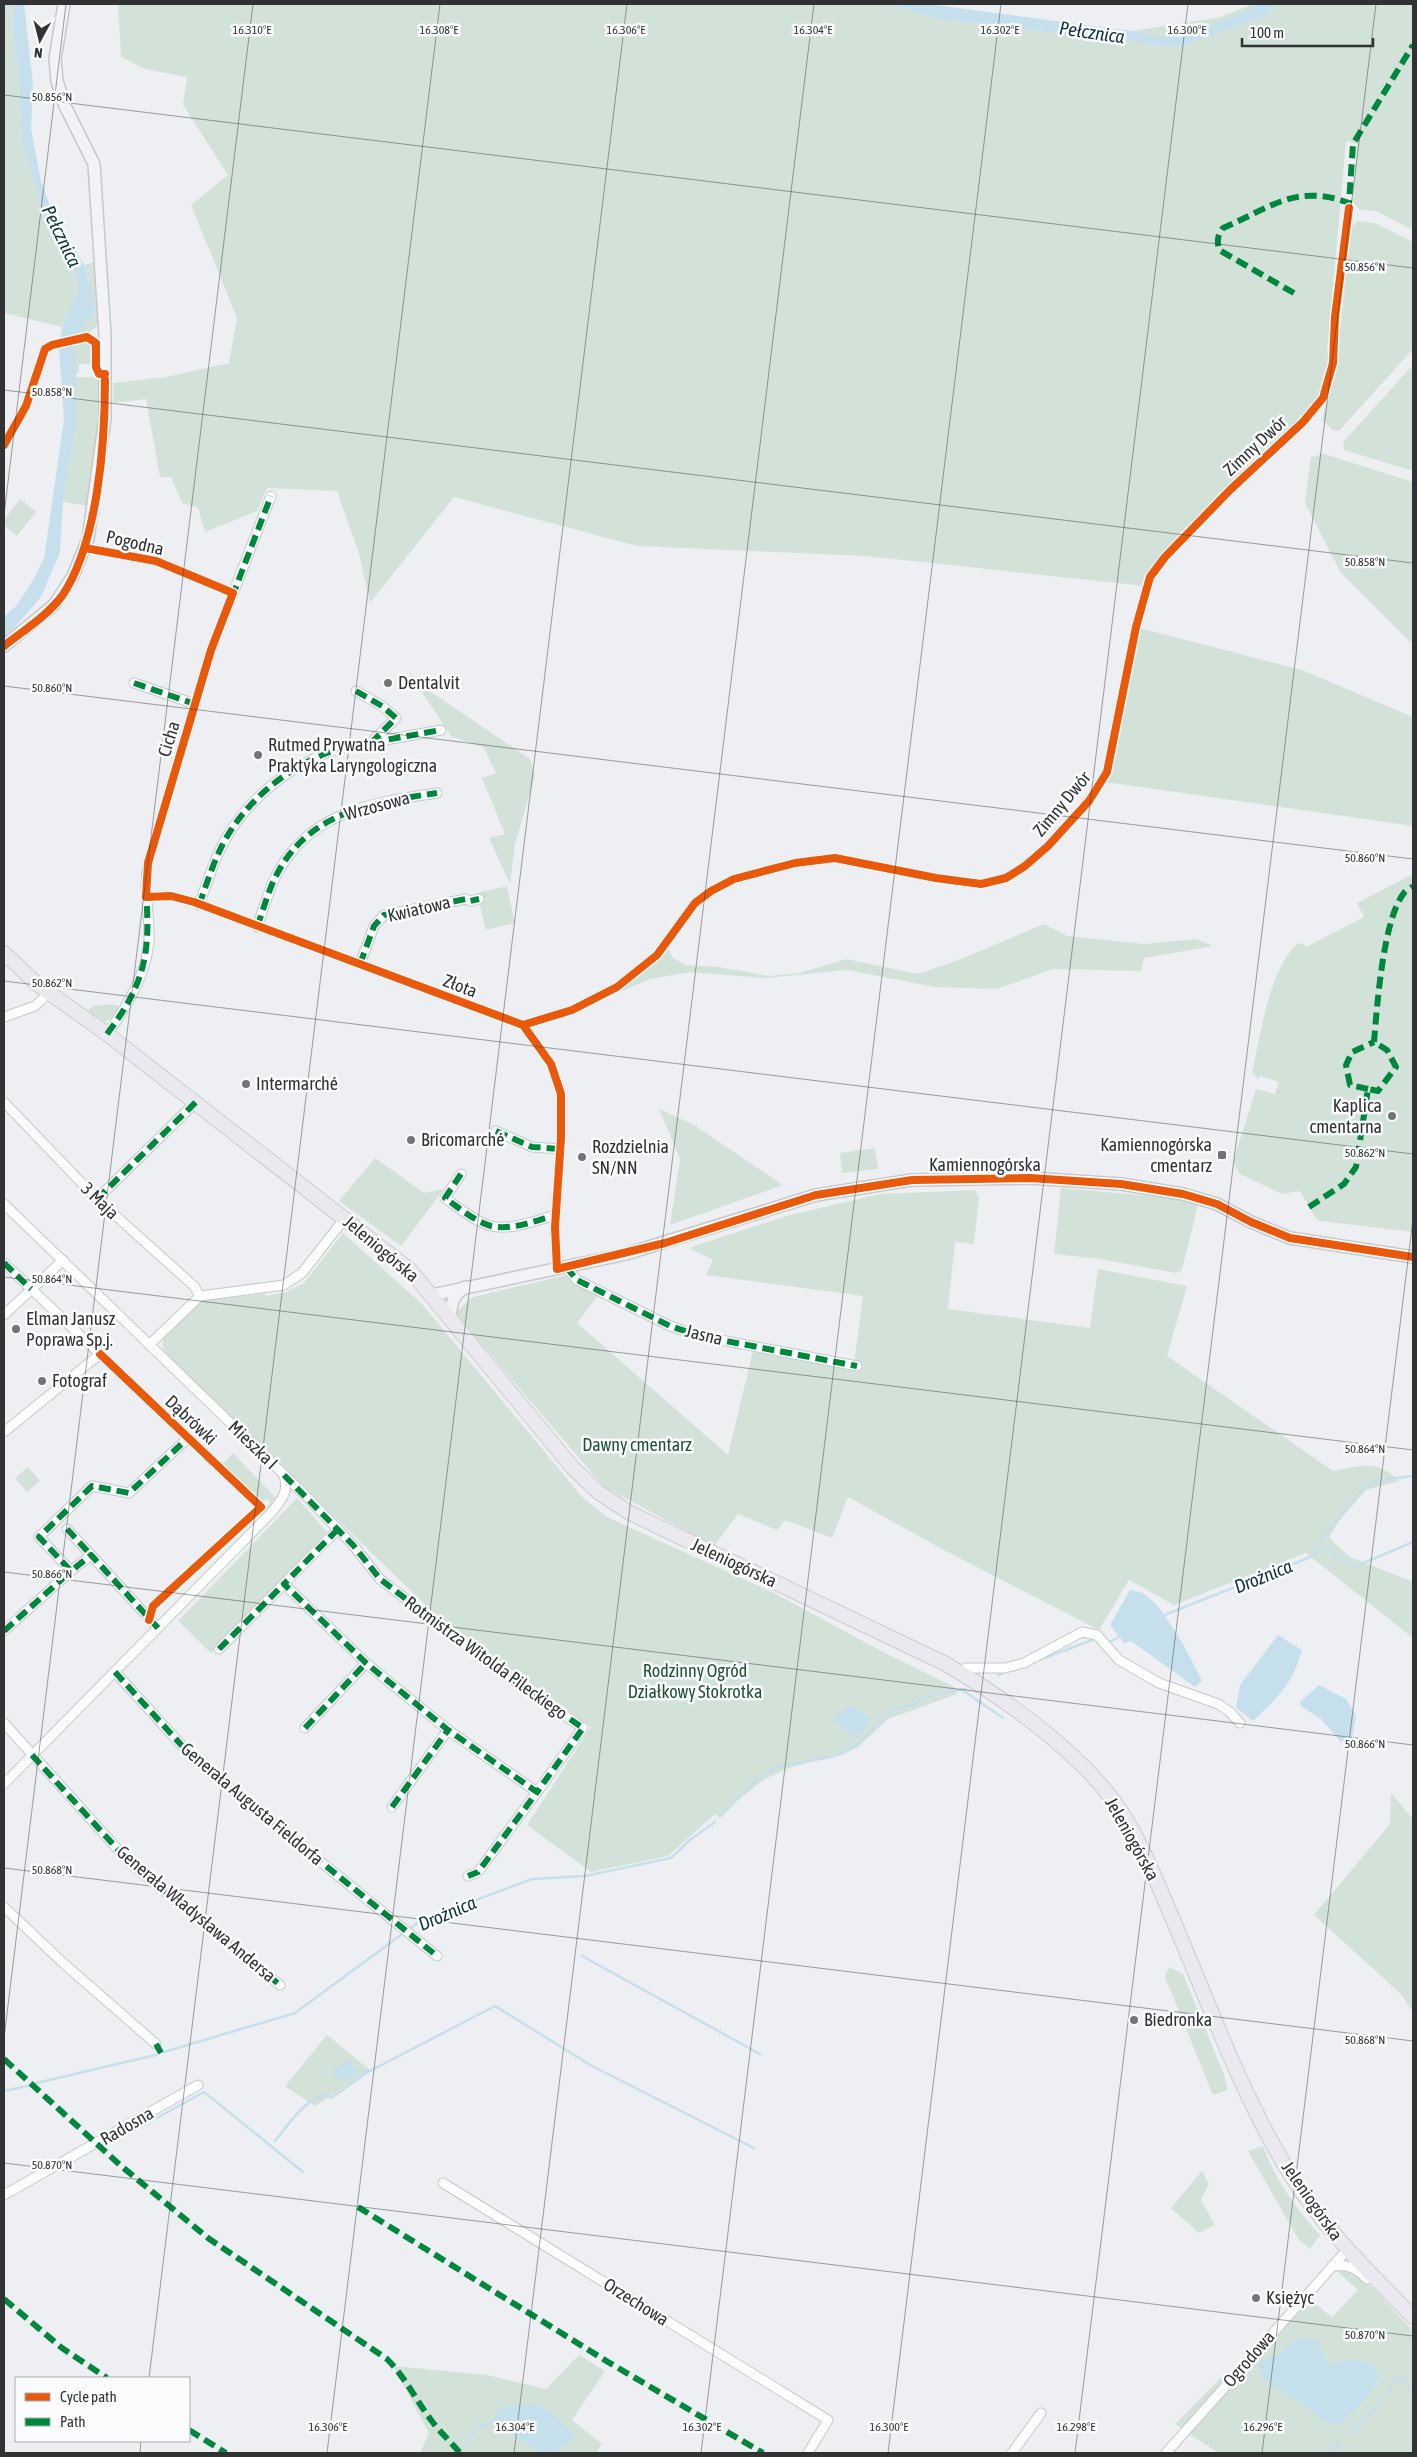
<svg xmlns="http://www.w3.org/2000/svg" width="1417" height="2457" font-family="'Asap Condensed',sans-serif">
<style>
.green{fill:#d3e2d9}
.water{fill:#c5e0ec}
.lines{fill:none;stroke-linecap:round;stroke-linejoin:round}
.stream{stroke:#c5e0ec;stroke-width:2.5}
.street-casing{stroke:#c7c8cb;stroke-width:11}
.secondary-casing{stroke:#c7c8cb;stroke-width:14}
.primary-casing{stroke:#cbccce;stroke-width:16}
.street{stroke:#fcfdfd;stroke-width:9}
.secondary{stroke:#f3f2f6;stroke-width:11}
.primary{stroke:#e9e9ef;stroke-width:14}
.quiet{stroke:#00873e;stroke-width:6;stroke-dasharray:12 6;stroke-linecap:butt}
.cycleway-casing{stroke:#fafcfe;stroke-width:11}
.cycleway{stroke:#e8590c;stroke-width:8}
.ticks{fill:none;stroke:#303234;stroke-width:1;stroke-opacity:0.45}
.poi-dot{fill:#727476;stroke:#fafcfe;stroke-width:2}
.labels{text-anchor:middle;stroke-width:5;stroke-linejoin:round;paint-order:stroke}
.street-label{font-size:18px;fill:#303234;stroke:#fafcfe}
.poi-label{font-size:18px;fill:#303234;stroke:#fafcfe;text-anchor:start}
.park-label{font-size:18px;fill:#1f5234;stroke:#fafcfe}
.water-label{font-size:19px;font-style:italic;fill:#10333f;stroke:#fafcfe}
.ticks-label{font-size:12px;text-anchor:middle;fill:#303234;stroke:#fafcfe;stroke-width:5;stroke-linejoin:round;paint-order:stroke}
</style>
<rect width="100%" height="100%" fill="#edeff2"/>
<g class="green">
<polygon points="4,4 13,4 14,44 18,65 22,143 42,209 61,251 71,259 79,288 62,327 4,313"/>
<polygon points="118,4 887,4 939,19 1063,34 1110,36 1151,45 1179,47 1268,15 1274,4 1413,4 1413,230 1376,211 1360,210 1353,202 1357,144 1346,141 1327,352 1332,351 1331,363 1317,404 1228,489 1145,586 866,556 637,546 454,497 370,603 359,554 337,491 267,488 257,511 205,532 198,508 182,503 171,477 160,477 146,399 113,403 113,383 166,377 229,363 237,318 191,205 228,175 183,105 187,77 145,69 121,57"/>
<path d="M 1253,4 L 1259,4 C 1250,17 1173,39 1155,37 C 1148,37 1139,33 1132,31 L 1221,17 Z"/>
<polygon points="1358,221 1375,223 1413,242 1413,349 1339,431 1333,430 1322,420 1337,362 1351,227"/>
<path d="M 94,262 L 99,323 C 94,330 83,338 74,337 L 80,329 L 89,282 L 84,265 Z"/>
<polygon points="88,341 93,345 91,371 91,364 79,364 79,374 76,374 76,377 96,377 100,383 98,427 89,506 63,502 76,425 73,345"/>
<polygon points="1413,365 1413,471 1344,450 1343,442"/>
<polygon points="1321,453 1413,482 1413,642 1409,641 1341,573 1305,503 1311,456 1316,457"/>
<polygon points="20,499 36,512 17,536 4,525 4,520"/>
<polygon points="1139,628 1302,670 1413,717 1413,826 1105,782"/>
<polygon points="408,671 425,688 530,759 535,776 515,844 510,884 489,838 505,834 482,778 496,773 484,748 451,736"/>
<path d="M 1413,874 L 1413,1232 L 1320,1221 L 1316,1219 L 1300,1191 L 1282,1194 L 1240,1174 L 1233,1162 L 1256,1089 L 1275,1094 L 1279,1082 L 1260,1076 L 1258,1079 L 1252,1072 C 1261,1034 1269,969 1298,943 L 1308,946 L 1364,917 L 1357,903 Z"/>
<polygon points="507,886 515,923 486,930 477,893"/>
<polygon points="1044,924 1067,936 1144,944 1196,939 1213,946 1144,958 1141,971 1053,969 997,989 935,987 847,970 765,978 690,972 650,979 592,1004 666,946 673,958 685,965 719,967 768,976 800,973 846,959 918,974 961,959"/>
<polygon points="113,1004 121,1007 115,1016 105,1022 88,1011 92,1006"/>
<polygon points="659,1109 694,1125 783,1185 670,1225 680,1159"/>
<polygon points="875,1148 878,1169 842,1173 840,1153"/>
<polygon points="375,1158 424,1193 444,1189 401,1246 339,1201"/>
<polygon points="1061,1188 1161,1197 1198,1204 1182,1270 1176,1273 1100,1259 1054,1254"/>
<path d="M 975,1190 L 979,1198 L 974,1244 L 955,1242 L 948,1309 L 1090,1328 L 1098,1269 L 1187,1286 L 1167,1356 L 1333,1471 C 1361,1466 1377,1459 1399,1481 L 1366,1490 L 1338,1522 L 1329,1538 L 1350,1557 L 1413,1582 L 1413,1638 L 1306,1553 L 1174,1605 L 1129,1580 L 1099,1630 L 940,1548 L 848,1497 L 832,1538 L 785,1520 L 777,1530 L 738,1514 L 714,1546 L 603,1486 L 455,1313 L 473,1297 L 567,1275 L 573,1283 L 599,1294 L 577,1323 L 728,1455 L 753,1351 L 853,1371 L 863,1296 L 706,1275 L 713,1260 L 689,1248 L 786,1216 L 880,1194 Z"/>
<path d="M 343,1233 L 422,1304 L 582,1497 L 607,1517 L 774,1593 L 883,1652 L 954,1687 L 957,1694 L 888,1719 L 857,1748 L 789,1768 L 763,1780 L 737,1801 L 721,1818 L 715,1814 L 668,1856 L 591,1872 L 527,1825 L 591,1727 L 437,1616 L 165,1353 C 164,1349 162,1345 163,1340 C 165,1329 194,1306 204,1300 L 264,1294 L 267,1296 L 286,1292 L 304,1283 Z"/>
<polygon points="233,1453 277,1499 269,1508 267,1507 271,1502 266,1498 262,1502 222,1465"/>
<polygon points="28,1467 40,1481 27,1492 15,1478"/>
<polygon points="297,1498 327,1532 211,1653 178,1621"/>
<polygon points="1391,1793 1413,1819 1413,2012 1401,1994 1314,1915 1390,1824"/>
<polygon points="1169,1967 1183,1974 1225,2077 1227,2090 1213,2095 1165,1977"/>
<polygon points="327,2035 370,2070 315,2106 285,2086"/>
<path d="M 1263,2146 C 1276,2180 1295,2208 1320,2235 L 1310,2249 L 1299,2240 L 1248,2151 Z"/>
<polygon points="1202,2171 1209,2184 1201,2200 1215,2225 1199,2233 1171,2208"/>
<polygon points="1345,2268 1361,2276 1413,2331 1413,2453 1219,2453 1189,2434 1306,2302 1314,2303 1332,2317 1358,2290 1336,2270"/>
<polygon points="579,2355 605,2371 572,2420 602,2444 596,2453 420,2453 429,2433 393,2366 487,2375 546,2389"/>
<polygon points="1228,2371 1231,2374 1181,2428 1175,2424"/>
</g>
<g class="water">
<polygon points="13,4 24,4 33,84 31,129 41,181 51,209 84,265 96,311 74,337 76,425 63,502 60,552 41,597 16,626 4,637 4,617 16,606 32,582 44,559 64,419 59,348 62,327 79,288 71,259 62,251 42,209 22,143 18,65 14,44"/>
<polygon points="887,4 928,4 1132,31 1155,37 1181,35 1235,17 1259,4 1274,4 1268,15 1180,47 1151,45 1110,36 1063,34 939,19"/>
<path d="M 1130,1590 C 1134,1591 1139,1591 1142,1593 C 1163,1603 1192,1660 1202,1681 L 1195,1687 L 1131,1641 L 1124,1643 L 1110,1625 Z"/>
<path d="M 1278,1635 L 1302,1650 C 1292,1685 1279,1696 1253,1721 L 1236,1708 L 1240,1685 Z"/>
<polygon points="1319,1685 1346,1699 1356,1715 1352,1738 1341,1742 1321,1719 1301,1706 1300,1702"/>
<polygon points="851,1705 869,1718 870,1722 864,1730 855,1737 833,1721 846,1707"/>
<polygon points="347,2059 356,2069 353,2076 345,2081 337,2078 333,2071"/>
<path d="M 1297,2339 L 1316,2339 L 1328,2364 C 1347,2360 1358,2357 1375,2367 L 1379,2378 C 1369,2398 1355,2412 1338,2425 L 1327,2424 L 1308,2407 L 1289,2397 L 1260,2375 L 1259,2362 L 1280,2354 Z"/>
<path d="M 536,2404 L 549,2411 L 575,2435 C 568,2446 554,2455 540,2452 L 491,2422 L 500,2408 Z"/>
</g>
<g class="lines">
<g class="stream">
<polyline points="1320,1549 1321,1540 1364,1487 1374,1481 1413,1476"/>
<polyline points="1162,1616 1313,1556 1319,1549 1329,1550 1354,1567 1413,1542"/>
<polyline points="1109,1642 1121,1636"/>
<polyline points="1039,1660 1095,1639"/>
<polyline points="998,1675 1008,1671"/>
<polyline points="961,1689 1003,1718"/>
<path d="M 720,1816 C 731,1804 762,1773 776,1768 C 802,1759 835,1762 857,1745 C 875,1730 888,1704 915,1705 C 927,1693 949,1692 966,1689"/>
<polyline points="582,1956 760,2054"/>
<polyline points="164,2052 295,2013 420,1921 532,1879 585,1876 671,1858 691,1839 715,1822"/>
<polyline points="355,2072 370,2071 495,2006 592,2066 754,2148"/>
<polyline points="36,2083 156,2055"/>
<polyline points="4,2091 28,2086"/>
<path d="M 275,2141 C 289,2124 301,2103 324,2095 L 331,2098 L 368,2072"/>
<polyline points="106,2146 204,2092 303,2172"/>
<polyline points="1387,2395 1395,2377 1405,2381 1413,2390"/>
<polyline points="1348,2434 1381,2402"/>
<polyline points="464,2447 478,2427 492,2422"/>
<polyline points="1328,2453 1339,2443"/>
</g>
<g class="street-casing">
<g id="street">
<polyline points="4,445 26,406 45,349"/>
<polyline points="85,548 156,561 233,593"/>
<polyline points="134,683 195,704"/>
<polyline points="356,691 382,706 396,718 372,742"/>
<polyline points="146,897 171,896 194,902 523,1025 551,1064 561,1094 561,1138 555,1227 557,1269"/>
<path d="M 199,905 C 207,883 214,860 225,840 C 250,796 293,763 341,748 L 441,730"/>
<path d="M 257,927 C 263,911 267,895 274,880 C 306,812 370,803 437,793"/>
<polyline points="360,964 374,926 384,915 466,899 470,901 479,899"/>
<polyline points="4,1017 35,1006 49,993"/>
<polyline points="523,1025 572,1010 617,987 657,955 695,903 711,891 734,879 795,863 835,858 936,878 981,884 1006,878 1025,866 1048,846 1089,801 1107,772 1136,627 1150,577 1165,557 1230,490 1303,422 1323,398 1333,363 1335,317 1349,208"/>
<path d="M 107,1034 C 127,1007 147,974 149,940 C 150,914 143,888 148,863 L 211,650 L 271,496"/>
<polyline points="4,1102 97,1199 194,1286 200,1296"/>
<polyline points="496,1131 532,1147 560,1149"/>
<path d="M 461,1174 L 445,1198 C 459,1208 474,1221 491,1226 C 511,1231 537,1220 556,1215"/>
<polyline points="97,1199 196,1102"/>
<polyline points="4,1204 307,1497 353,1545 380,1579 490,1664 583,1728 537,1792"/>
<polyline points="4,1263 261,1507"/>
<polyline points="566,1267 577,1280 670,1326 700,1336 857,1366"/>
<polyline points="4,1315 63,1260"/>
<polyline points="149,1345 200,1296 284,1285 302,1273 345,1218"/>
<polyline points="4,1432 100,1354"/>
<polyline points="67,1529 91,1555"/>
<polyline points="338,1529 284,1584 366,1663 448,1730 537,1792 478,1872 468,1876"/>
<polyline points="158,1628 91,1555 71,1571 39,1537 92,1486 129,1493 188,1438"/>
<polyline points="4,1631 71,1571"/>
<polyline points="219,1649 284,1584"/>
<polyline points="115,1672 194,1759 437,1956"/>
<polyline points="960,1672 966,1668 1005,1668 1024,1663 1082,1632 1097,1635 1119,1660 1159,1683 1218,1704 1230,1712 1240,1723"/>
<polyline points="4,1723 131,1864 280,1985"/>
<polyline points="305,1728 366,1663"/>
<path d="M 4,1784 L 272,1512 C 282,1499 289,1492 284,1475"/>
<polyline points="392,1807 448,1730"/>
<polyline points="4,1907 62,1962 156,2044"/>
<polyline points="443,2183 828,2420 808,2453"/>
<polyline points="4,2195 198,2085"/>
<path d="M 1332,2266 C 1348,2264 1356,2268 1367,2279"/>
<polyline points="1012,2453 1041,2413"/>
<polyline points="1166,2453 1347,2250"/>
</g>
</g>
<g class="secondary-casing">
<g id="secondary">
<polyline points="4,646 54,605 73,576 88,539 105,418 105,335 94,164 65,106 57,81 55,59 64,4"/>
<polyline points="432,1295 626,1254 816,1195 912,1180 1030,1178 1121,1184 1183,1194 1217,1204 1251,1222 1290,1238 1413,1257"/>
<path d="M 451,1319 C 450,1304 453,1296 465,1287"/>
</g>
</g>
<g class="primary-casing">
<path id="primary" d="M 4,953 L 37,984 L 107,1034 L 410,1270 L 572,1467 L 598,1492 L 630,1513 L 944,1663 C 1001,1696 1073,1747 1113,1800 C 1140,1836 1156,1881 1174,1922 C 1210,2006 1243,2099 1292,2177 C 1325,2230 1370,2273 1413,2317"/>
</g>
<use href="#street" class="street"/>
<use href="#secondary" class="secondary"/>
<use href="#primary" class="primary"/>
<g class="quiet">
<path d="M 1294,293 L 1219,250 C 1217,241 1217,236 1223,228 C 1270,208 1296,183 1349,203 L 1353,144 L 1413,45"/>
<polyline points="232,597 271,496"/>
<polyline points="134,683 195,704"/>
<polyline points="356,691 382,706 396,718 372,742"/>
<path d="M 199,905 C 207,883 214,860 225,840 C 250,796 293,763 341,748 L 441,730"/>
<path d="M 257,927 C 263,911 267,895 274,880 C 306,812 370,803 437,793"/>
<polyline points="360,964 374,926 384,915 466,899 470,901 479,899"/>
<path d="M 107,1034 C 144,985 151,954 146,894"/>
<polyline points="1368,1089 1350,1085 1346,1065 1352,1052 1374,1042"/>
<polyline points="496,1131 532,1147 560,1149"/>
<path d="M 461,1174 L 445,1198 C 459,1208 474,1221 491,1226 C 511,1231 537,1220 556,1215"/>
<polyline points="97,1199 196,1102"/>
<path d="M 1309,1207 L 1344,1184 L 1356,1167 L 1368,1089 L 1378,1091 L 1396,1067 L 1387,1050 L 1374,1042 C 1377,1007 1383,919 1404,893 C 1406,890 1411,888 1413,886"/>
<polyline points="4,1263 31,1289"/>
<polyline points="566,1267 577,1280 670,1326 700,1336 857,1366"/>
<polyline points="284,1475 353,1545 380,1579 490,1664 583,1728 537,1792"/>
<polyline points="67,1529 91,1555"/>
<polyline points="338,1529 284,1584 366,1663 448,1730 537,1792 478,1872 468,1876"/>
<polyline points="158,1628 91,1555 71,1571 39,1537 92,1486 129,1493 188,1438"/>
<polyline points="4,1631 71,1571"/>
<polyline points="219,1649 284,1584"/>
<polyline points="115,1672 194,1759 437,1956"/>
<polyline points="305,1728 366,1663"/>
<polyline points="32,1755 131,1864 280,1985"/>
<polyline points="392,1807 448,1730"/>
<polyline points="156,2044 161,2053"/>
<path d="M 4,2059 L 120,2165 L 208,2238 L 387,2359 C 405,2377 416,2400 431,2420 C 440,2432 451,2442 460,2453"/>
<polyline points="358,2207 608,2362 763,2453"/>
<polyline points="4,2299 62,2348 107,2378"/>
<polyline points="189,2430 226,2453"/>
</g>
<g class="cycleway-casing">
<g id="cycleway">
<polyline points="4,445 26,406 45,349 52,345 87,337 96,343 96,367 99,374 105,374"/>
<polyline points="85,548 156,561 233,593 211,650 148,863 146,897 171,896 194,902 523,1025 551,1064 561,1094 561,1138 555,1227 557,1269 665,1243 816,1195 912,1180 1030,1178 1121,1184 1183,1194 1217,1204 1251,1222 1290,1238 1413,1257"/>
<path d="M 4,646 C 23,631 47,616 62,596 C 98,543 105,443 105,380"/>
<polyline points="523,1025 572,1010 617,987 657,955 695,903 711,891 734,879 795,863 835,858 936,878 981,884 1006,878 1025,866 1048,846 1089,801 1107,772 1136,627 1150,577 1165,557 1230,490 1303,422 1323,398 1333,363 1335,317 1349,208"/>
<polyline points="100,1354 261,1507 153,1606 149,1620"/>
</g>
</g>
<use href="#cycleway" class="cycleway"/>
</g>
<path class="ticks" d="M 4,95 L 1413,268M 4,390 L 1413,563M 4,515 L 66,4M 4,686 L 1413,859M 4,981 L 1413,1154M 4,1277 L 1413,1450M 4,1572 L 1413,1745M 4,1868 L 1413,2041M 4,2038 L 253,4M 4,2163 L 1413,2336M 149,2378 L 440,4M 140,2453 L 141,2441M 327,2453 L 627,4M 514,2453 L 814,4M 701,2453 L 1001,4M 888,2453 L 1188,4M 1075,2453 L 1376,4M 1262,2453 L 1413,1219"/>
<g class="poi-dot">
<circle cx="388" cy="683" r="5"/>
<circle cx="258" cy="755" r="5"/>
<circle cx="246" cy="1084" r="5"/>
<circle cx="1392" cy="1116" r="5"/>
<circle cx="411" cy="1140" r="5"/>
<rect x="1217" y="1150" width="10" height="10" rx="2.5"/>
<circle cx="582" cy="1157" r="5"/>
<circle cx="16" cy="1329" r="5"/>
<circle cx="42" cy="1381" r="5"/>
<circle cx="1134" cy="2020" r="5"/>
<circle cx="1256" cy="2298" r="5"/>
</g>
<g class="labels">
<g class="street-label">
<text transform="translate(1255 446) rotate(-43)" y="6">Zimny Dwór</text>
<text transform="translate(135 543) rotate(13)" y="6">Pogodna</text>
<text transform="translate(169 739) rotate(-73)" y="6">Cicha</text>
<text transform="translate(1062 804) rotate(-50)" y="6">Zimny Dwór</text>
<text transform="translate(377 806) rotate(-15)" y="6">Wrzosowa</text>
<text transform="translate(419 909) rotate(-13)" y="6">Kwiatowa</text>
<text transform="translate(460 986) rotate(21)" y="6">Złota</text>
<text x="985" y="1171">Kamiennogórska</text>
<text transform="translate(100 1201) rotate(44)" y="6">3 Maja</text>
<text transform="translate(381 1249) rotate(40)" y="6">Jeleniogórska</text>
<text transform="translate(704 1335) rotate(14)" y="6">Jasna</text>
<text transform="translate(191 1420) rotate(43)" y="6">Dąbrówki</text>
<text transform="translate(253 1445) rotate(44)" y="6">Mieszka I</text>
<text transform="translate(734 1563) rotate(25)" y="6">Jeleniogórska</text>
<text transform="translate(486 1658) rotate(36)" y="6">Rotmistrza Witolda Pileckiego</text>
<text transform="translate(252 1804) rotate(40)" y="6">Generała Augusta Fieldorfa</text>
<text transform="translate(1132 1839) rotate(61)" y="6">Jeleniogórska</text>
<text transform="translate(196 1914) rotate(40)" y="6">Generała Władysława Andersa</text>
<text transform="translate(127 2126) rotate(-30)" y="6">Radosna</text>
<text transform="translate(1312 2201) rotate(55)" y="6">Jeleniogórska</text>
<text transform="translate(636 2302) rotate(32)" y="6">Orzechowa</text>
<text transform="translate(1249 2359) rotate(-49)" y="6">Ogrodowa</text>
</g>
<g class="poi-label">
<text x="398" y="689">Dentalvit</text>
<text x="268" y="751">Rutmed Prywatna<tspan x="268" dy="21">Praktyka Laryngologiczna</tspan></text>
<text x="256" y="1090">Intermarché</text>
<text x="1382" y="1112" text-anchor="end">Kaplica<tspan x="1382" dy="21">cmentarna</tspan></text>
<text x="421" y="1146">Bricomarché</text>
<text x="1212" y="1151" text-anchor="end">Kamiennogórska<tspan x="1212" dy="21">cmentarz</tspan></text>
<text x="592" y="1153">Rozdzielnia<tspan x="592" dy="21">SN/NN</tspan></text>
<text x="26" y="1325">Elman Janusz<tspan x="26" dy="21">Poprawa Sp.j.</tspan></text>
<text x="52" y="1387">Fotograf</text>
<text x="1144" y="2026">Biedronka</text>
<text x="1266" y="2304">Księżyc</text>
</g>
<g class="park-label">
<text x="637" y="1451">Dawny cmentarz</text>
<text x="695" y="1677">Rodzinny Ogród<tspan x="695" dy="21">Działkowy Stokrotka</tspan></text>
</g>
<g class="water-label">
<text transform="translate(1092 32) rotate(8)" y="7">Pełcznica</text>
<text transform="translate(62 236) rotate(64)" y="7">Pełcznica</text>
<text transform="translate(1263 1576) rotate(-22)" y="7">Drożnica</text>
<text transform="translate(447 1913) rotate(-23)" y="7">Drożnica</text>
</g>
</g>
<g class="ticks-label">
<text x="252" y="34">16.310°E</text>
<text x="439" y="34">16.308°E</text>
<text x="626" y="34">16.306°E</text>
<text x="813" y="34">16.304°E</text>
<text x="1000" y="34">16.302°E</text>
<text x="1187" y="34">16.300°E</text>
<text x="52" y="101">50.856°N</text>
<text x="1365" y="271">50.856°N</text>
<text x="52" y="396">50.858°N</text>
<text x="1365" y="566">50.858°N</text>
<text x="52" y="692">50.860°N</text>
<text x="1365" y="862">50.860°N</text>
<text x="52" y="987">50.862°N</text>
<text x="1365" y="1157">50.862°N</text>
<text x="52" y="1283">50.864°N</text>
<text x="1365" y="1453">50.864°N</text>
<text x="52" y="1578">50.866°N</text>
<text x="1365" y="1748">50.866°N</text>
<text x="52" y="1874">50.868°N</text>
<text x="1365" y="2044">50.868°N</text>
<text x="52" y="2169">50.870°N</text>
<text x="1365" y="2339">50.870°N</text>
<text x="328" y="2431">16.306°E</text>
<text x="515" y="2431">16.304°E</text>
<text x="702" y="2431">16.302°E</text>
<text x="889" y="2431">16.300°E</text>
<text x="1076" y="2431">16.298°E</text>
<text x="1263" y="2431">16.296°E</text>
</g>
<rect width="1417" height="2457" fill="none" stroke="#303234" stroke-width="10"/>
<rect x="15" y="2377" width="175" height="65" fill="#fafcfe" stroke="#a9abad"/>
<rect x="25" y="2393" width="25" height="8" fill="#e8590c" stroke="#a9abad"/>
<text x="60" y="2402" font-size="15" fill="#303234">Cycle path</text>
<rect x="25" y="2418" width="25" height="8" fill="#00873e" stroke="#a9abad"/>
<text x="60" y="2427" font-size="15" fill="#303234">Path</text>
<g transform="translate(40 40) rotate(187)" stroke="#fafcfe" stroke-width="4" paint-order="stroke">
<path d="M0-4L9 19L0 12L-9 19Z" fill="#303234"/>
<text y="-8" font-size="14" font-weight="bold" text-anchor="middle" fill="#303234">N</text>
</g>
<path d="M1242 38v8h131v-8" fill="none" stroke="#303234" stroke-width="2.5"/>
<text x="1250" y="38" font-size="15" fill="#303234" stroke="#fafcfe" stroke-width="4" paint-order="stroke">100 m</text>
</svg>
